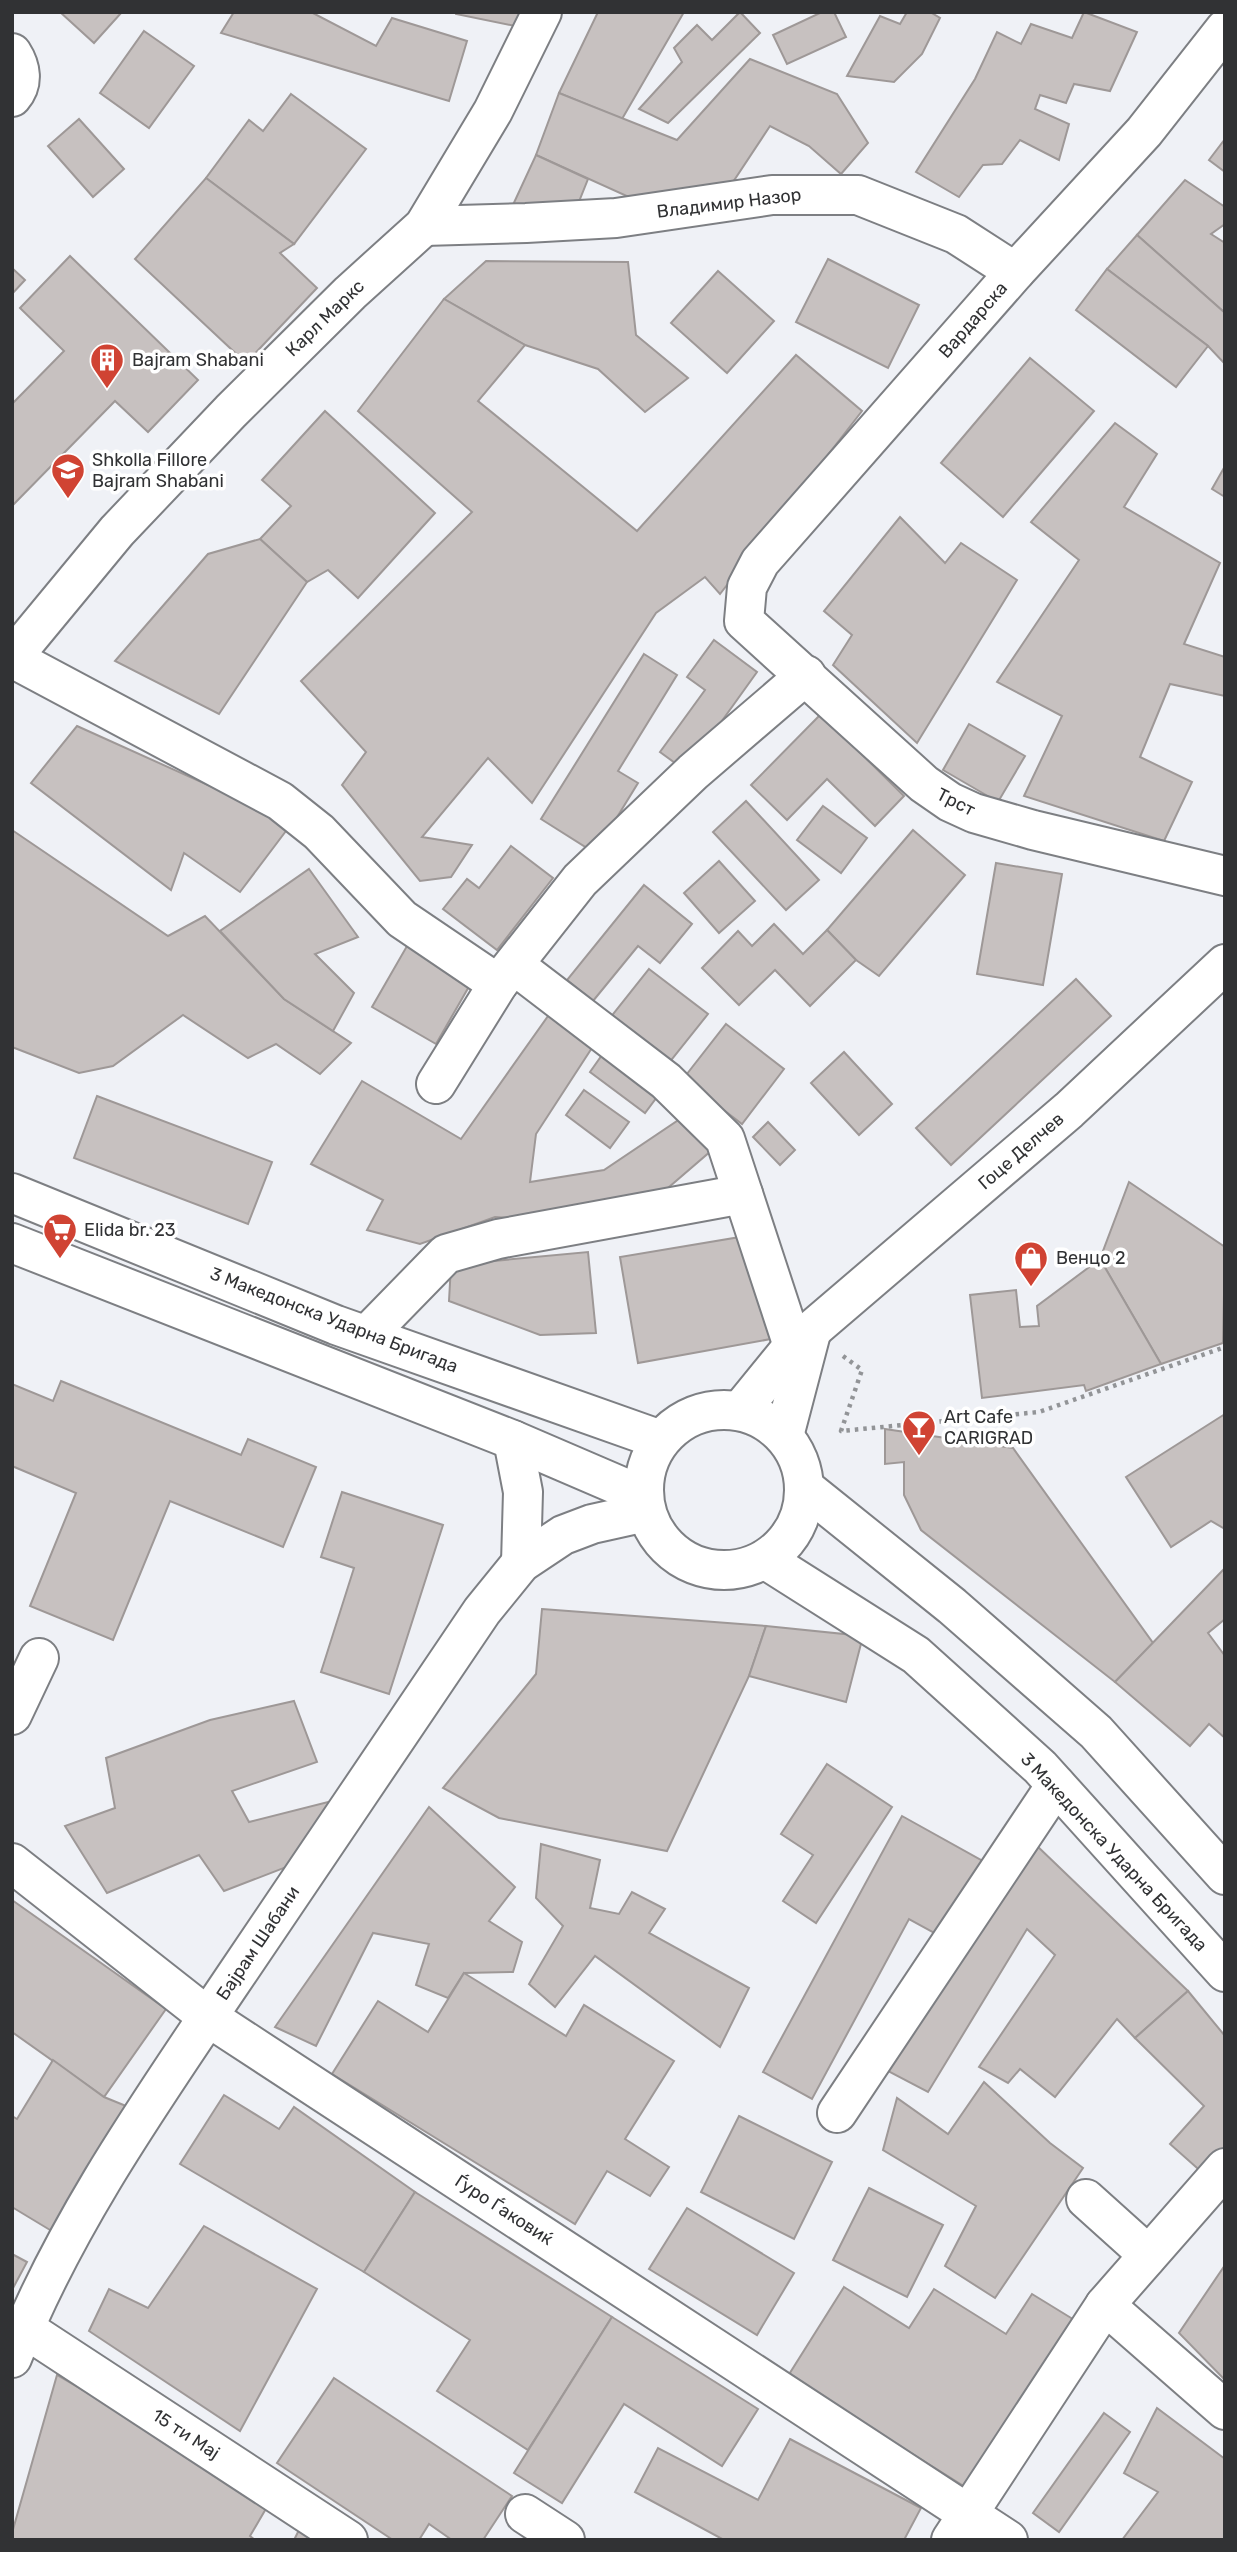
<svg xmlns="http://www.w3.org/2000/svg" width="1237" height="2552" font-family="Rubik,sans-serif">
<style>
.building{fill:#c7c1c0;stroke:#9e9897;stroke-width:2}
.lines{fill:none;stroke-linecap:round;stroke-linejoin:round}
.minor-casing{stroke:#7d7f83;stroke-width:42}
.path{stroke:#929497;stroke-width:4.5;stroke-dasharray:3.5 5;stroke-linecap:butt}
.minor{stroke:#fff;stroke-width:38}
.labels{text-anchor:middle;stroke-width:7;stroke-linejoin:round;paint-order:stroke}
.street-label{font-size:18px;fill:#313234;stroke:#fff}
.poi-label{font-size:18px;fill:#313234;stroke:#fff;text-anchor:start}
</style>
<rect width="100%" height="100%" fill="#eff1f6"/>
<g class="building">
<polygon points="60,12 122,12 94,43"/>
<polygon points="234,12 311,12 376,46 392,18 467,41 449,101 221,33"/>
<polygon points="456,12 525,12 520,27 456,14"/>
<polygon points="598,12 684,12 622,119 559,93"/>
<polygon points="740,12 760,33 668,123 639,109 682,62 674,48 697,25 712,40"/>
<polygon points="822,12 834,12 846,37 787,64 773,35"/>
<polygon points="907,12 930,12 940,18 922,54 894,82 847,76 880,16 900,24"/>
<polygon points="1084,12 1137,32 1110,91 1074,84 1066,103 1040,95 1035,109 1069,124 1059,160 1020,140 1002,164 983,165 959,197 916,172 975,79 997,32 1021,44 1031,24 1072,38"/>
<polygon points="144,31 194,66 149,128 100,93"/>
<polygon points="750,59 837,94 868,143 841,174 809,146 770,126 727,191 631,198 536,155 559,93 677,140"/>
<polygon points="291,94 366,149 294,244 206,178 249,120 263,131"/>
<polygon points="79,119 124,169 93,197 48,146"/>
<polygon points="1225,139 1225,172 1209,160"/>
<polygon points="536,155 588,179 578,204 512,207"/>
<polygon points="206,178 294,244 280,253 317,288 246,363 135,259"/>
<polygon points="1185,180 1225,207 1225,224 1211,234 1225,243 1225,313 1137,235"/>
<polygon points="1137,235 1225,313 1225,364 1208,346 1107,269"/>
<polygon points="70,256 198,380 148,432 115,401 12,506 12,404 64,351 20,308"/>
<polygon points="828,259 919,305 888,368 796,322"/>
<polygon points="486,261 628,262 636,335 688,378 645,412 598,369 525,345 444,299"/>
<polygon points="12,268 25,280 12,294"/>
<polygon points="1107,269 1208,346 1176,387 1076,310"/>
<polygon points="718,271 774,321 727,373 671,323"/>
<polygon points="444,299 525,345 478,401 637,531 796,355 862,411 720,594 705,577 656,613 532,803 488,758 422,837 472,845 451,877 420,881 342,785 366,752 301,681 472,512 358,411"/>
<polygon points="1030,358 1094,411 1003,517 941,463"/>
<polygon points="325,411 435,513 358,598 328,570 307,582 260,539 291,506 262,480"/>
<polygon points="1115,423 1157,454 1124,507 1220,563 1184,644 1225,657 1225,696 1170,684 1140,757 1192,782 1164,841 1024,796 1062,716 997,682 1079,560 1031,522"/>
<polygon points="1225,466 1225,497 1212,489"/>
<polygon points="900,517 945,563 961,543 1017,580 917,743 833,665 852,635 824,611"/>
<polygon points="260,539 307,582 219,714 115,661 208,554"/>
<polygon points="714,640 757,672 686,771 660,752 705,690 687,677"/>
<polygon points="644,654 677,675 618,771 638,783 595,853 541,819"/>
<polygon points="821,714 904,796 875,826 827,779 787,820 751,785"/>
<polygon points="969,724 1025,756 998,802 943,770"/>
<polygon points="77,726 292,823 240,892 184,853 171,890 31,783"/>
<polygon points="746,801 819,880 786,910 713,832"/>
<polygon points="823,806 867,838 841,873 797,840"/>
<polygon points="12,830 168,936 205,916 284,999 351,1043 320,1074 276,1044 248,1058 183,1015 113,1066 79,1073 12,1047"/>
<polygon points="913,830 965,875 879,976 856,960 827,930"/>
<polygon points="511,846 553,878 497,950 443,909 467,879 479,888"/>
<polygon points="719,861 755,901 719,933 684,893"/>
<polygon points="996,863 1062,874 1043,985 977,974"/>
<polygon points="309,869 358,937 315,954 354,993 333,1031 284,999 220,931"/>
<polygon points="644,885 692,924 660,963 638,946 593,1001 567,980"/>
<polygon points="774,924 803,954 827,930 856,960 810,1006 775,970 739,1005 702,968 738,931 752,946"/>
<polygon points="407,946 471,983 436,1044 372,1007"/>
<polygon points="649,969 708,1014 664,1069 606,1023"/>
<polygon points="1076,979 1111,1016 951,1165 916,1128"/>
<polygon points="553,1009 599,1037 536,1134 530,1182 604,1170 680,1119 719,1144 662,1193 544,1220 495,1217 420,1244 367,1230 383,1200 311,1164 362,1081 461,1139"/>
<polygon points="726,1024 784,1069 742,1124 683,1079"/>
<polygon points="607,1048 663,1089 645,1113 590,1072"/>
<polygon points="844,1052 892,1104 859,1135 811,1083"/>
<polygon points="584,1090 629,1122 610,1148 566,1115"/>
<polygon points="97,1096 272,1162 248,1224 74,1158"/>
<polygon points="768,1122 795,1150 780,1165 753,1137"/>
<polygon points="1129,1182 1225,1247 1223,1343 1161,1364 1100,1259"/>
<polygon points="752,1235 771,1339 638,1363 620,1257"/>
<polygon points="588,1252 596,1333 540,1335 449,1301 451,1265"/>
<polygon points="1100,1259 1161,1364 1086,1391 1084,1385 982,1398 970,1295 1016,1290 1020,1327 1039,1326 1037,1306"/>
<polygon points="61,1381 241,1455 248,1439 316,1467 283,1547 170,1501 113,1640 30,1606 76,1493 12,1466 12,1384 53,1401"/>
<polygon points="1225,1414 1225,1529 1211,1521 1171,1547 1126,1477"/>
<polygon points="885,1429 1013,1448 1153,1643 1115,1682 921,1530 904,1495 904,1462 885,1464"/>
<polygon points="342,1492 443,1525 389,1694 321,1672 354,1568 321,1557"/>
<polygon points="1224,1569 1225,1619 1208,1633 1225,1656 1225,1738 1209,1724 1190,1746 1115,1682"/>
<polygon points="542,1609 766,1626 749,1676 667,1851 499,1818 443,1788 536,1674"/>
<polygon points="766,1626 863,1636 846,1702 749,1676"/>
<polygon points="294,1701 317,1762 232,1791 249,1822 328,1802 328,1836 302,1861 224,1891 199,1855 107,1893 65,1826 115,1808 106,1758 210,1720"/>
<polygon points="827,1764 892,1807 816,1923 783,1901 813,1855 781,1834"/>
<polygon points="429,1807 515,1887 489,1921 522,1942 513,1972 464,1973 448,1998 416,1985 429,1944 373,1933 316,2046 275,2027"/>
<polygon points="902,1816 988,1864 947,1940 909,1919 812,2099 763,2072"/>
<polygon points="1034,1843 1188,1991 1135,2038 1117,2019 1055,2097 1020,2069 1008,2083 979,2067 1055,1955 1027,1929 928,2092 884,2069"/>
<polygon points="541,1844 600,1860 590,1908 619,1914 632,1892 665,1909 649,1933 749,1988 720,2047 595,1956 555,2007 529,1984 563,1926 536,1898"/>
<polygon points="12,1900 166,2009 104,2097 12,2032"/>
<polygon points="464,1973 566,2036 584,2005 674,2061 625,2139 669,2167 650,2196 607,2171 575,2224 332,2074 378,2001 428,2032"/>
<polygon points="1188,1991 1225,2036 1225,2147 1205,2175 1170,2144 1204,2106 1135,2038"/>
<polygon points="53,2060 104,2097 131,2108 55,2233 12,2207 12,2116 17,2119"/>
<polygon points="984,2082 1050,2143 1083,2168 995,2298 945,2266 976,2206 883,2150 897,2098 948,2134"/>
<polygon points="224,2095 279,2129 294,2107 415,2192 364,2272 180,2164"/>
<polygon points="739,2116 832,2162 794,2239 701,2192"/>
<polygon points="869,2188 943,2225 907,2297 833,2260"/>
<polygon points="415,2192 612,2317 528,2450 437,2391 470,2340 364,2272"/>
<polygon points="687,2208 794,2273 757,2335 649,2269"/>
<polygon points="204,2226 317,2289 240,2431 89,2331 109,2289 148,2308"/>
<polygon points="12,2254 27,2262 12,2290"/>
<polygon points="1225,2265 1225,2380 1179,2333"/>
<polygon points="844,2287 909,2328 934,2289 1006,2334 1032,2294 1076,2321 970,2490 788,2376"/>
<polygon points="612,2317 758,2409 722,2466 624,2404 562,2503 514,2473"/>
<polygon points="57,2375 271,2500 250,2536 255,2540 12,2540 12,2533"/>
<polygon points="334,2378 512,2496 483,2540 452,2540 429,2524 419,2540 393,2540 277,2463"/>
<polygon points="1157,2408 1225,2459 1225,2540 1122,2540 1158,2492 1124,2473"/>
<polygon points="1104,2413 1130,2432 1059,2532 1033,2513"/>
<polygon points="790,2439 921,2508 904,2540 724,2540 635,2492 658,2448 758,2500"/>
<polygon points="301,2526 325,2540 294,2540"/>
</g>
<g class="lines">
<g class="minor-casing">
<g id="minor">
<polyline points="1225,29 1144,132 1015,272 760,562 747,587 744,621 924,784 950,802 974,813 1033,830 1225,876"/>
<path d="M 12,53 C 21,67 24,83 12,97"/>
<polyline points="424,226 526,223 616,218 772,195 858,195 956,234 1015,272"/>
<polyline points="12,658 117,531 231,411 350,293 424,226 493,111 542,12"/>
<polyline points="12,658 280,801 319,832 402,919 498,984"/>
<polyline points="514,965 666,1081 725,1139 793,1346"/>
<polyline points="436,1084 498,984 580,880 693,772 806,675"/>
<polyline points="12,1193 336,1325 658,1439"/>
<polyline points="12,1243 513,1440 641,1495"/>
<polyline points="367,1335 446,1254 498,1239 743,1194"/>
<circle cx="724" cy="1490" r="80"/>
<polyline points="740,1411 793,1346 1069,1110 1225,964"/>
<polyline points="784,1436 811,1333"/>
<polyline points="513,1440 523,1492 521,1563"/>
<polyline points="805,1488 952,1606 1096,1732 1225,1875"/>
<polyline points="766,1560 916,1655 1040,1767 1225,1972"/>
<polyline points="12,1715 39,1658"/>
<polyline points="12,1863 208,2017 1008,2540"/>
<polyline points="837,2113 1056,1785"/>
<polyline points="1086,2199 1136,2244 1146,2258"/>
<polyline points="1105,2305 1225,2410"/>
<polyline points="24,2328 348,2540"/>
<path d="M 12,2358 C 65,2224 150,2103 230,1984 C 314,1860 398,1735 482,1611 L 521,1563 L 563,1535 L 592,1524 L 646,1512"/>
<polyline points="525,2514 565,2540"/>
<polyline points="951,2540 1105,2305 1225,2168"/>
</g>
</g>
<polyline class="path" points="843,1356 862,1370 841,1431 1039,1412 1225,1347"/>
<use href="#minor" class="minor"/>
</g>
<defs>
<g id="building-pin" transform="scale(1.75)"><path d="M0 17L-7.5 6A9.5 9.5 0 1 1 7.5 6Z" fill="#d04333" stroke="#fff"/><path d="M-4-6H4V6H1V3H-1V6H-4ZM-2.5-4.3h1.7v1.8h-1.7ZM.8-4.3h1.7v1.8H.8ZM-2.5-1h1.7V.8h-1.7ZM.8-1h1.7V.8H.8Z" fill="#fff"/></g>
<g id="school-pin" transform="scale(1.75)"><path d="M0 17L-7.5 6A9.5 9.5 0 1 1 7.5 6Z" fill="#d04333" stroke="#fff"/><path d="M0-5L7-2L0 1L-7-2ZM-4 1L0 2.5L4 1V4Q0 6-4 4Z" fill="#fff"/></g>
<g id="supermarket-pin" transform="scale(1.75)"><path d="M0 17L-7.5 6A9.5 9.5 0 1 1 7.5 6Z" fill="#d04333" stroke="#fff"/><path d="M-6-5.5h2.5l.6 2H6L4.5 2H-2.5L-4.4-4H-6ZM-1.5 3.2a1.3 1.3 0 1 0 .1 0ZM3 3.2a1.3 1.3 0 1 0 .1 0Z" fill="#fff"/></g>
<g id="shop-pin" transform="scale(1.75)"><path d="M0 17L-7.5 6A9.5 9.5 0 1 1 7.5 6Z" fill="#d04333" stroke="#fff"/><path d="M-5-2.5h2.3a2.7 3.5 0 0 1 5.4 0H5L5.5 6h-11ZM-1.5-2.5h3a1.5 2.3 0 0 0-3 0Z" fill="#fff"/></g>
<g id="bar-pin" transform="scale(1.75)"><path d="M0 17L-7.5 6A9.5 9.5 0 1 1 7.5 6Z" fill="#d04333" stroke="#fff"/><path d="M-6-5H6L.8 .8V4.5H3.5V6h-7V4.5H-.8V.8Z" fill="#fff"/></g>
</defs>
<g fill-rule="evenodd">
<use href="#building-pin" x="107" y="360"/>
<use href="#school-pin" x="68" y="470"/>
<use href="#supermarket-pin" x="60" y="1230"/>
<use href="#shop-pin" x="1031" y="1258"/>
<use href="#bar-pin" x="919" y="1427"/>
</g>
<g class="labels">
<g class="street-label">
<text transform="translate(729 203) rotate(-7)" y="6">Владимир Назор</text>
<text transform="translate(325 318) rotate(-44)" y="6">Карл Маркс</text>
<text transform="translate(973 320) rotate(-49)" y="6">Вардарска</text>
<text transform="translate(956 802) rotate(27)" y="6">Трст</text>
<text transform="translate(1021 1151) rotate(-41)" y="6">Гоце Делчев</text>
<text transform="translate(334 1320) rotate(21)" y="6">3 Македонска Ударна Бригада</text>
<text transform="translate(1114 1852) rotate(47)" y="6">3 Македонска Ударна Бригада</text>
<text transform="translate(258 1943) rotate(-56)" y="6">Бајрам Шабани</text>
<text transform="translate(504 2210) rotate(33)" y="6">Ѓуро Ѓаковиќ</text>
<text transform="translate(186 2434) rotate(33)" y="6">15 ти Мај</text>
</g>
<g class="poi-label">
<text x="132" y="366">Bajram Shabani</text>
<text x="92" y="466">Shkolla Fillore<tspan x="92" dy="21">Bajram Shabani</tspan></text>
<text x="84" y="1236">Elida br. 23</text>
<text x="1056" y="1264">Венцо 2</text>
<text x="944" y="1423">Art Cafe<tspan x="944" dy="21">CARIGRAD</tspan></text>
</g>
</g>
<rect width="1237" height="2552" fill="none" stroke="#313234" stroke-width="28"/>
</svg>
